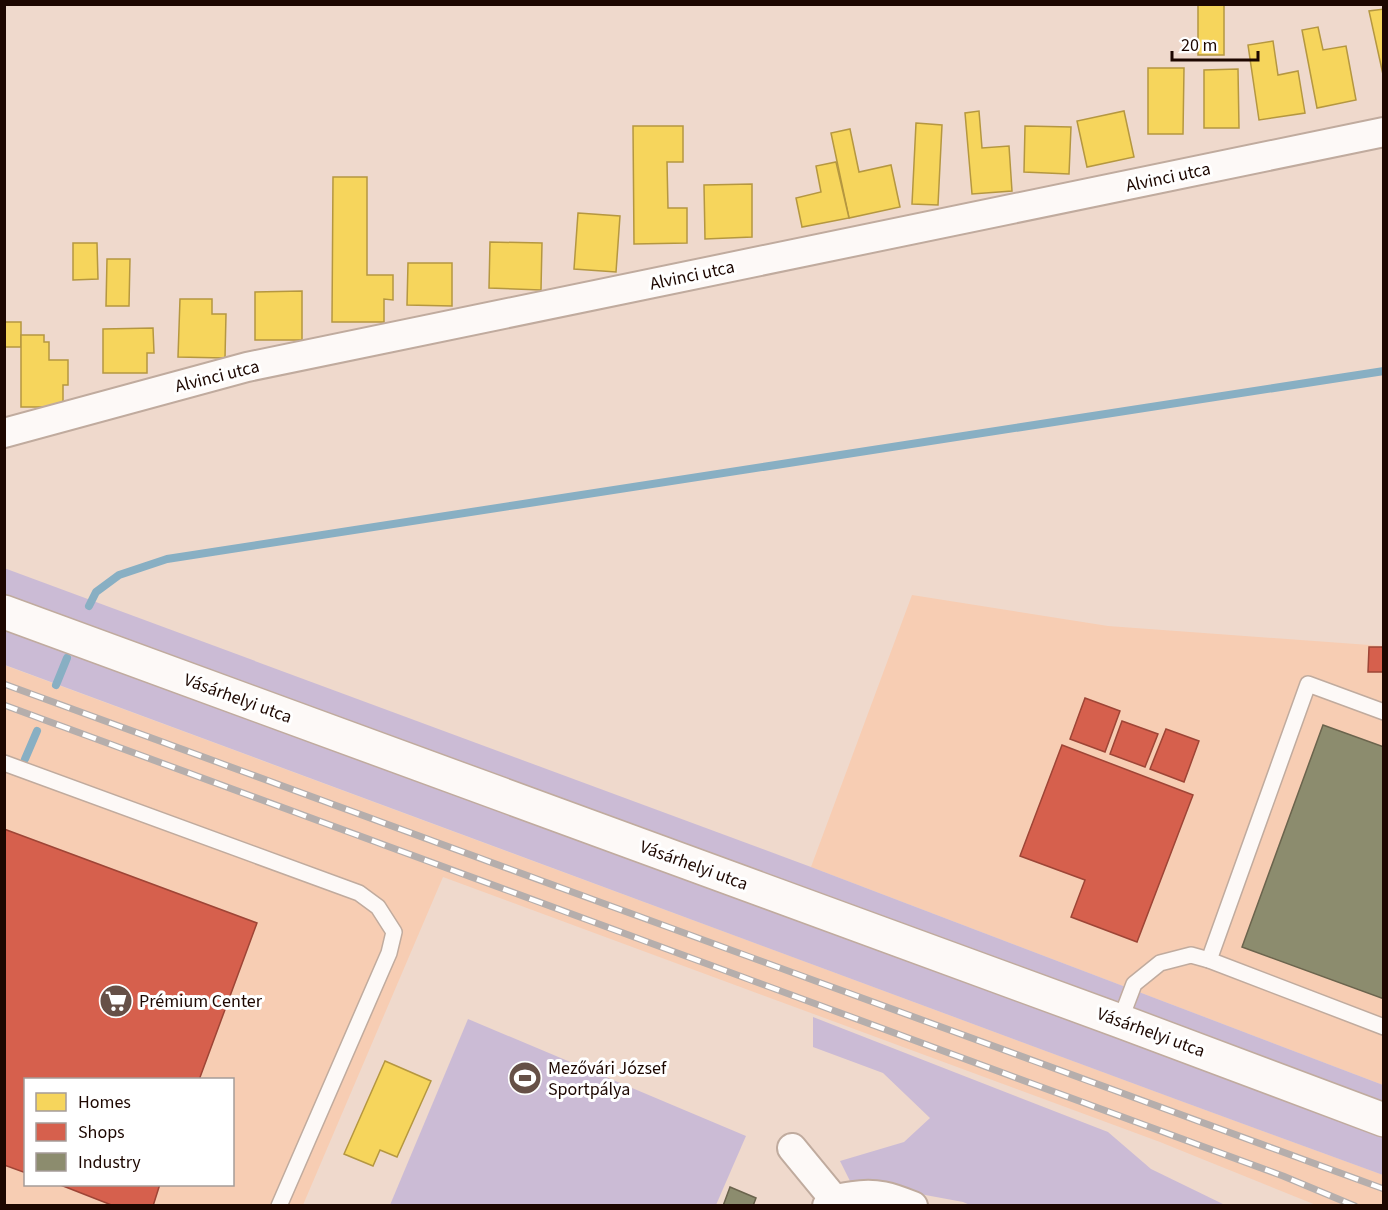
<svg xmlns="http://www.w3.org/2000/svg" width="1388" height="1210" font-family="'Source Sans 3',sans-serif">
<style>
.built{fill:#f7cdb3;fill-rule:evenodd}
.green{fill:#cbbbd5}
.homes{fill:#f6d55c;stroke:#b59740;stroke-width:1.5}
.shops{fill:#d6604d;stroke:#9e4536;stroke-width:1.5}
.industry{fill:#8c8c6e;stroke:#6b644d;stroke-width:1.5}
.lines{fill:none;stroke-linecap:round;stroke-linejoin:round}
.stream{stroke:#88afc3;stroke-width:8}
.service-casing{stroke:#c0ab9e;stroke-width:18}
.minor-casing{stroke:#c0ab9e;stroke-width:32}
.tertiary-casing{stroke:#c0ab9e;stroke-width:36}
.service{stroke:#fdf9f7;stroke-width:15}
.minor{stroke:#fdf9f7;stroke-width:28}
.tertiary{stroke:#fdf9f7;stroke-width:33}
.rail-casing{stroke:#b5aeac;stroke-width:7}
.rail{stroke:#fff;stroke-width:4.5;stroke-dasharray:14;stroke-linecap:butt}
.labels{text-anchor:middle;stroke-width:6;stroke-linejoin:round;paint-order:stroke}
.street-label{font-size:18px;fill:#1d0700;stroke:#fff}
.poi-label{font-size:18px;fill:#1d0700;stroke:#fff;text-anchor:start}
</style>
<rect width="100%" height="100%" fill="#efd9cc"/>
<g class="built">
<polygon points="912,595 1108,626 1383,646 1383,1085 811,867"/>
<path d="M 4,665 L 1178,1100 L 1383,1175 L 1383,1205 L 1316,1205 L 1160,1142 L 443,877 L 303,1205 L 5,1205 ZM 26,1080 L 232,1080 L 232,1184 L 26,1184 Z"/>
</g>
<g class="green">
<polygon points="4,568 811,867 1383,1085 1383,1175 1178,1100 5,665"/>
<polygon points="813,1017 1108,1132 1151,1169 1225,1205 970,1205 963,1202 850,1181 840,1161 904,1142 930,1118 883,1073 813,1047"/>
<polygon points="468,1019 746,1136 716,1205 390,1205"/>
</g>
<g class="homes">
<rect x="1198" y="4" width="26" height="51"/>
<polygon points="1384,9 1384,79 1369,11"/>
<polygon points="1318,27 1323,50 1346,46 1356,100 1317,108 1302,30"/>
<polygon points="1273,41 1278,75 1298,71 1305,113 1259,120 1248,45"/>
<polygon points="1148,68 1184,68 1183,134 1148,134"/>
<polygon points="1238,69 1239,128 1204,128 1204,70"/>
<polygon points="979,111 982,148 1009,146 1012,191 972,194 965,113"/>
<polygon points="1124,111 1134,157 1087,167 1077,121"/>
<polygon points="916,123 942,125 938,205 912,204"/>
<polygon points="633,126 683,126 683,162 667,162 668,208 687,208 687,243 634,244"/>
<polygon points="1025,126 1071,127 1069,174 1024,172"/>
<polygon points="850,129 859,172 891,165 900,207 849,218 831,133"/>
<polygon points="836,162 849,218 802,227 796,198 821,192 816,166"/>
<polygon points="333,177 367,177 367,275 393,275 393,300 384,299 384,322 332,322"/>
<polygon points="752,184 752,237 705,239 704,185"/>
<polygon points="578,213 620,216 616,272 574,269"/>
<polygon points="490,242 542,243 541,290 489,288"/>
<polygon points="73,243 97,243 98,279 73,280"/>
<polygon points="107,259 130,259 129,306 106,306"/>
<polygon points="408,263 452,263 452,306 407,305"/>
<polygon points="302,291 302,340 255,340 255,292"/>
<polygon points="180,299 212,299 212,314 226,314 225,358 178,357"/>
<rect x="4" y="322" width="17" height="25"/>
<polygon points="153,328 154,353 147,353 147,373 103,373 103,329"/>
<polygon points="21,335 44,335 44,342 49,342 49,360 68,360 68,385 63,385 63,407 21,407"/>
<polygon points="385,1061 431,1081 397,1157 380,1150 373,1166 344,1154"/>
</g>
<g class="shops">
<polygon points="1369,647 1384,647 1384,672 1368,672"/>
<polygon points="1085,698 1120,711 1105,752 1070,739"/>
<polygon points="1122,721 1158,734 1145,767 1110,754"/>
<polygon points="1166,729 1199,741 1184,782 1150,769"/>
<polygon points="1062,745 1193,795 1137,942 1071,917 1085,880 1020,856"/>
<polygon points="4,829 257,923 199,1080 26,1080 26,1173 4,1165"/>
<polygon points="58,1184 160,1184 153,1206 114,1206"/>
</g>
<g class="industry">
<polygon points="1323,725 1384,747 1384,999 1242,947"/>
<polygon points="730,1187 756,1198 753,1206 723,1206"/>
</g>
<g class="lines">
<g class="stream">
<polyline points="89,606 96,592 119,575 167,559 1384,371"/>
<polyline points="56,685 67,658"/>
<polyline points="25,759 37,731"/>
</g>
<g class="service-casing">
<g id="service">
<polyline points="4,763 359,893 378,907 394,932 389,953 279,1206"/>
<polyline points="1209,960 1308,684 1384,712"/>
<polyline points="1120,1021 1134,984 1160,963 1191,955 1209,960 1384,1027"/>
</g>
</g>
<g class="minor-casing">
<g id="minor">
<polyline points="4,433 247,367 1384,132"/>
<polyline points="792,1148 834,1199"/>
<path d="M 827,1206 C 836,1198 841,1198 853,1196 C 876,1192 891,1197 913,1206"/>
</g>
</g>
<g class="tertiary-casing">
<polyline id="tertiary" points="4,612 1120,1021 1384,1120"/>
</g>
<use href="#service" class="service"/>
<use href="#minor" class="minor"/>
<use href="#tertiary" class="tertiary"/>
<g class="rail-casing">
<g id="rail">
<polyline points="4,684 1384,1189"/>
<polyline points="4,705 1283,1176 1355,1206"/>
</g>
</g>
<use href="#rail" class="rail"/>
</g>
<defs>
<g id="supermarket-disc" transform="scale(1.725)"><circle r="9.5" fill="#665047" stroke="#fff"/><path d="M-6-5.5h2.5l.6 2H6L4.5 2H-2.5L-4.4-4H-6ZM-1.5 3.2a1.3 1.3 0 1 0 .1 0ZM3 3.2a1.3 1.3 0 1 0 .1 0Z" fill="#fff"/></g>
<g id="stadium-disc" transform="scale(1.725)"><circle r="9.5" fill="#665047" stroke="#fff"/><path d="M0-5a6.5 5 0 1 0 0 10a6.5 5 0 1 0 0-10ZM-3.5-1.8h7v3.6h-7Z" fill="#fff"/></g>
</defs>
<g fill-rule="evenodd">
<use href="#supermarket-disc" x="116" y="1001"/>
<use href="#stadium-disc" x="525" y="1078"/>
</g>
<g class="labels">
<g class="street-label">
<text transform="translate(1168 177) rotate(-12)" y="6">Alvinci utca</text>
<text transform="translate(692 275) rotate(-12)" y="6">Alvinci utca</text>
<text transform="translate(217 376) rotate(-14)" y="6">Alvinci utca</text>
<text transform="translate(238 698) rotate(20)" y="6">Vásárhelyi utca</text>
<text transform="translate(694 865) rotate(20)" y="6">Vásárhelyi utca</text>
<text transform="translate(1151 1032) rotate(20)" y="6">Vásárhelyi utca</text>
</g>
<g class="poi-label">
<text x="139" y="1007">Prémium Center</text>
<text x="548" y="1074">Mezővári József<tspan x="548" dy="21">Sportpálya</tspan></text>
</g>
</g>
<rect width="1388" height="1210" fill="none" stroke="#1d0700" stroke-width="12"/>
<rect x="24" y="1078" width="210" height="108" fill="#ffffff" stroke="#a59c99" stroke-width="1.5"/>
<rect x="36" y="1093" width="30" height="18" fill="#f6d55c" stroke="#a59c99" stroke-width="1.5"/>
<text x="78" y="1108" font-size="18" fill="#1d0700">Homes</text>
<rect x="36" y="1123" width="30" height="18" fill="#d6604d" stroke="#a59c99" stroke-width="1.5"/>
<text x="78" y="1138" font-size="18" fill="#1d0700">Shops</text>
<rect x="36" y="1153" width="30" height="18" fill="#8c8c6e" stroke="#a59c99" stroke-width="1.5"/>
<text x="78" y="1168" font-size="18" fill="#1d0700">Industry</text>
<path d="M1172 51v9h86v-9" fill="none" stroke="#1d0700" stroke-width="3"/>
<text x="1181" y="51" font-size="18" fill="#1d0700" stroke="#ffffff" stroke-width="4.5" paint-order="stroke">20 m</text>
</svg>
